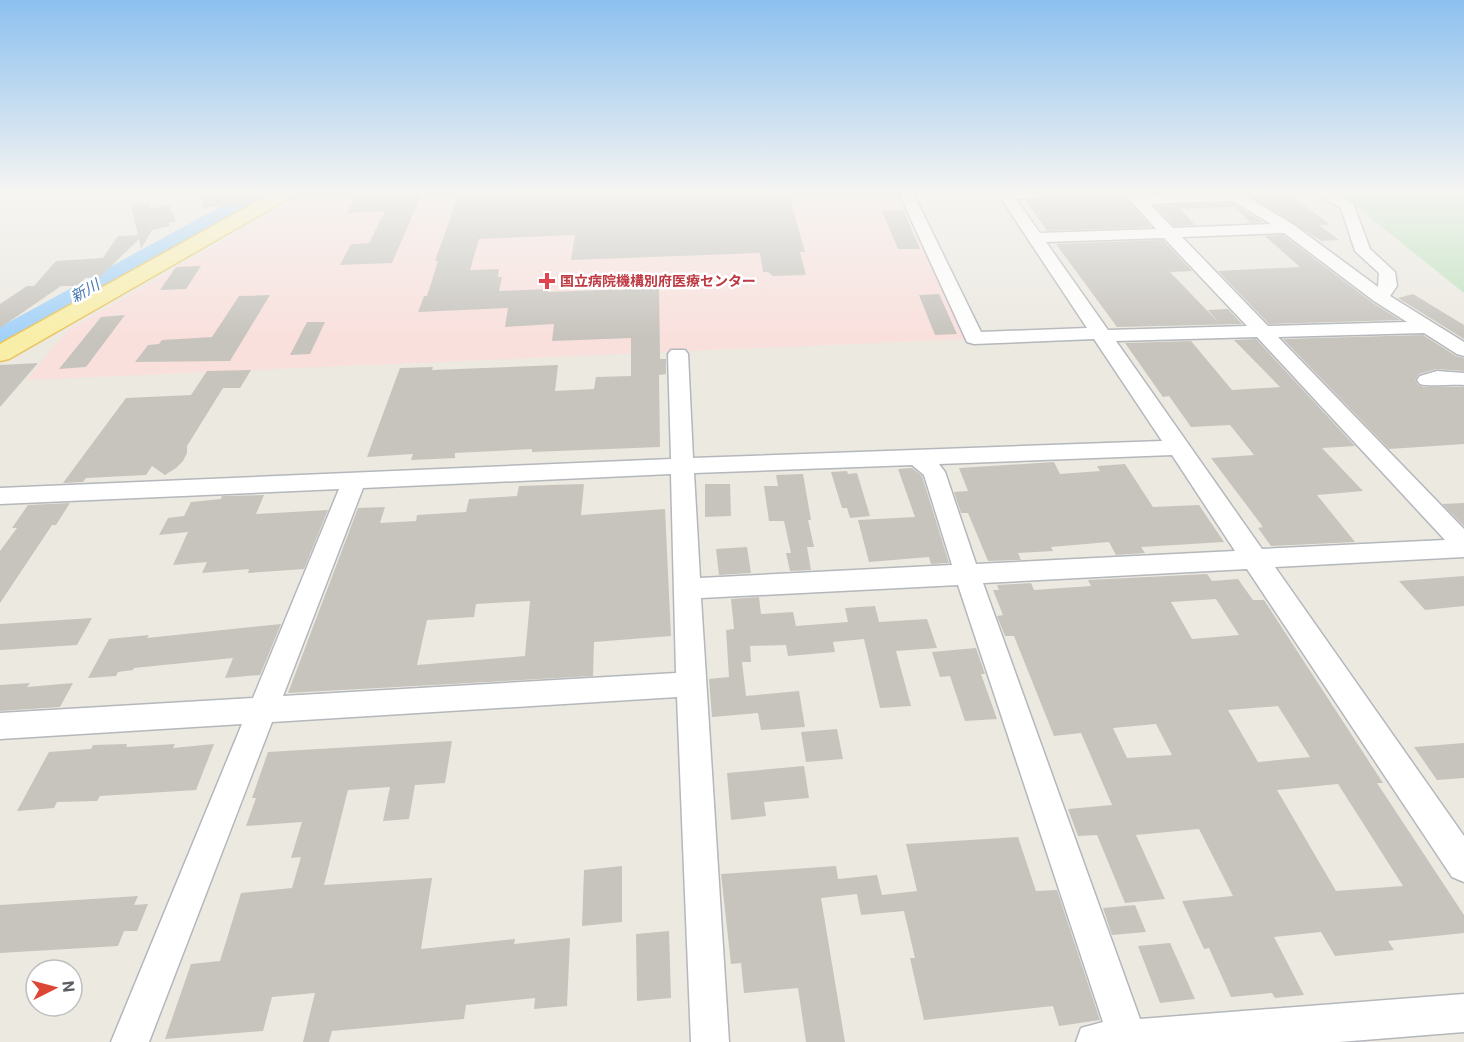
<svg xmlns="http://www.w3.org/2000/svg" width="1464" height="1042" font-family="Roboto,'Noto Sans JP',sans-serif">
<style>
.medical{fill:#f9e0dd}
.green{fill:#bfe2bf}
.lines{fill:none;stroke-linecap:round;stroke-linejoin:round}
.river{fill:#a3d2f9;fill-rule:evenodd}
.building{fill:#c7c4be;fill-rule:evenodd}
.minor-casing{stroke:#b4b7bb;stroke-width:3}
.major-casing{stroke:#e8c45e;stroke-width:3}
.minor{fill:#fff;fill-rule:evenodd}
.major{fill:#f9eea8;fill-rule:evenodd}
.health-dot{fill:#e0444e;stroke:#fff;stroke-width:2}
.labels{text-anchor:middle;stroke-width:5;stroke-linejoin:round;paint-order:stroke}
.far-health-label{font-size:14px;font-weight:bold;fill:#be3a42;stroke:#fff;text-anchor:start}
.far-water-label{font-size:15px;font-style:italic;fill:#4578b2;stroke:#fff}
</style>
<rect width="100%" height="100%" fill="#ece9e1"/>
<polygon class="medical" points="310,191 898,191 966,339 26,380 68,330"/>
<polygon class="green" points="1337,191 1464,191 1464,293"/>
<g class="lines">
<polygon class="river" points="249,191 276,191 273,196 10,344 0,346 0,327"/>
</g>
<g class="building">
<polygon points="209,191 261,191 261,196 249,203 201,208"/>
<polygon points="402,191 423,191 392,263 340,265 351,244 369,243 385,211 347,213 356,197 400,196"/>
<polygon points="460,191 643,191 643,197 788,192 805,252 800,252 806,275 773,276 768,272 763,272 760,253 571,260 575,235 479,239 470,270 499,269 498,277 502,277 499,291 548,289 548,292 659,288 660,359 666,359 666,374 659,375 660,447 532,452 532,449 455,453 455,458 411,460 413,454 367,457 400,368 433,367 432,370 558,365 555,391 594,389 596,377 631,376 631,338 552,341 554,324 505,327 508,308 418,312 424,296 427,296 438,261 435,261"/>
<polygon points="1075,191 1120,191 1151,227 1047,231 1026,200 1066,197"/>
<polygon points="1242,191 1279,191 1306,206 1330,225 1319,225 1339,240 1322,241 1334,249"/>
<polygon points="148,203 150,209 169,205 176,221 168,223 170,226 152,230 141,249 139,239 100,277 85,278 78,286 61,286 0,328 0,304 27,286 34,286 56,261 103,258 118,236 138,235 131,206"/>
<polygon points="1232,203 1263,222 1251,223 1234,207 1180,209 1195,225 1174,226 1155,206"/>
<polygon points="903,210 920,249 898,249 882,211"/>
<polygon points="1283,235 1373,303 1400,320 1269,324 1218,271 1300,267 1265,236"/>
<polygon points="1163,240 1192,271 1170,272 1219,323 1208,310 1228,309 1242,324 1117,327 1056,244"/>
<polygon points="201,266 186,289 160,290 176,267"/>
<polygon points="939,294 957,334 935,335 919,295"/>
<polygon points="1413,294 1464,325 1464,339 1398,298"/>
<polygon points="270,295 230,361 135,362 148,345 159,344 162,340 212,337 239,296"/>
<polygon points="125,315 86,367 59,369 101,317"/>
<polygon points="307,322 325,322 310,354 290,355"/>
<polygon points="1423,335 1456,356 1464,358 1464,371 1436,369 1419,374 1415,380 1418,385 1424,387 1464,387 1464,444 1389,449 1283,339"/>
<polygon points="1256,339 1355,446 1322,448 1363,491 1317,495 1355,542 1271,546 1258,528 1263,527 1211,458 1254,455 1230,425 1191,427 1169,396 1163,397 1125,343 1191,341 1232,390 1280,387 1234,340"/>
<polygon points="38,363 0,407 0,365"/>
<polygon points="251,370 240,388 223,388 187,446 187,453 183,461 176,468 165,475 152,466 146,475 86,478 83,482 63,483 126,398 191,395 207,371"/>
<polygon points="1054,462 1060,474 1100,471 1097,466 1125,464 1153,507 1199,505 1224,542 1141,547 1145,553 1116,555 1109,542 1051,547 1053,551 1018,553 1021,560 988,561 968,513 961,513 954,492 968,491 959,468"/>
<polygon points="912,468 922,476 949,563 931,564 929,557 869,562 858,520 915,517 898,469"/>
<polygon points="847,471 848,474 857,473 870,516 850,518 847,508 842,508 831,472"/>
<polygon points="803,474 811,520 808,520 814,547 807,547 811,570 790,571 786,553 791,553 784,521 769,521 764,486 778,486 776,475"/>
<path d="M 584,484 L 581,515 L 665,509 L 671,636 L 594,642 L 593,676 L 288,693 L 358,508 L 385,507 L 380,523 L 416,521 L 417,515 L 466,512 L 469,499 L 517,496 L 519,486 ZM 530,601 L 525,656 L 417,665 L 427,620 L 474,617 L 476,604 Z"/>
<polygon points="705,484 730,484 731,516 705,517"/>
<polygon points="264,495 256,514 328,510 304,569 248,573 249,569 202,573 207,562 173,565 188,532 159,535 168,518 184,516 191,502 221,499 222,496"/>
<polygon points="70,503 56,525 52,525 0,603 0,551 17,528 12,528 28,505"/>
<polygon points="1464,503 1464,526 1442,504"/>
<polygon points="747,547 751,573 719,575 716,549"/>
<path d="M 1207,574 L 1212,581 L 1238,579 L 1253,600 L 1264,600 L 1383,783 L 1377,783 L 1464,915 L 1464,933 L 1388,941 L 1394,950 L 1335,956 L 1321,932 L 1274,937 L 1304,995 L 1275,998 L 1272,993 L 1231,997 L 1209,948 L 1204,949 L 1182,901 L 1233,896 L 1199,829 L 1136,835 L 1165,899 L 1125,903 L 1097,835 L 1078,836 L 1068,809 L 1112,805 L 1081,733 L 1054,736 L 1014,636 L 1005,636 L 997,616 L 1003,615 L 993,590 L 999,590 L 997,585 L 1031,583 L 1034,590 L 1091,586 L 1088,580 ZM 1216,599 L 1239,635 L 1192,639 L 1171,602 ZM 1278,706 L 1310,757 L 1258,762 L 1228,710 ZM 1156,724 L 1172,755 L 1127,758 L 1113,728 ZM 1338,784 L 1403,886 L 1336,891 L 1277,790 Z"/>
<polygon points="1464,576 1464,606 1425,610 1399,581"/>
<polygon points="759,597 761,614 793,612 796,626 848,622 845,608 875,606 879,622 927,619 937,648 896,651 911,706 880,708 864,639 833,642 835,652 788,656 786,645 750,646 751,662 742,662 746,696 799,691 805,727 761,730 758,713 712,717 709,679 729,677 726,630 734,629 731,599"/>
<polygon points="92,618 77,645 0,650 0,624"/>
<polygon points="281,624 260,675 225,678 233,658 134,668 133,670 118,672 116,676 88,678 109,639 149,635 147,638"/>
<polygon points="976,648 985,674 981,674 997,719 965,721 950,676 940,677 932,652"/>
<polygon points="30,683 27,687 73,683 60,707 0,711 0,685"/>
<polygon points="837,729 843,759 806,762 801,732"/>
<polygon points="452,741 445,783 415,785 409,819 383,821 390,787 348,790 324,885 432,878 421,949 515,939 514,944 570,938 567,1006 534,1009 535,998 466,1005 464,1019 332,1031 329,1042 303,1042 315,993 272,997 263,1031 165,1039 191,964 220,961 241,893 292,888 301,857 291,858 302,822 246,826 256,798 252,798 268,752"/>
<polygon points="1464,743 1464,778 1437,780 1414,747"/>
<polygon points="127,744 126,747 175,744 173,748 214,744 196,790 100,796 97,801 57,802 54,808 17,811 49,752 91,749 93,745"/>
<polygon points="804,766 809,798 764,802 766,816 731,820 727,773"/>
<polygon points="1018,837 1036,891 1057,890 1100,1020 1059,1026 1053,1006 924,1020 910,958 915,958 904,911 861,915 857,894 821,898 845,1042 806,1042 798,988 744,993 741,963 731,964 721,874 836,866 838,879 877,875 882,895 917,891 906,844"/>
<polygon points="622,866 622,922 582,926 584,870"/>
<polygon points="138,896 134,905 148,904 137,931 124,931 118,946 0,953 0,905"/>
<polygon points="1135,905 1146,932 1112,935 1103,908"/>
<polygon points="669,931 671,998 637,1001 636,934"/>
<polygon points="1170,943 1195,999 1160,1003 1138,946"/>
</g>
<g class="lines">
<g class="minor-casing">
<g id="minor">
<path d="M 898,191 L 912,191 L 981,332 L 1087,328 L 996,191 L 1073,191 L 1066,195 L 1016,199 L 1040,233 L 1156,229 L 1122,191 L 1137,191 L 1141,195 L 1238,191 L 1294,225 L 1378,287 L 1379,273 L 1355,251 L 1341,208 L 1312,191 L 1330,191 L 1353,203 L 1370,249 L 1395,272 L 1397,286 L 1390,296 L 1464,342 L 1464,356 L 1457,354 L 1424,333 L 1278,337 L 1464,529 L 1464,557 L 1275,567 L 1464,836 L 1464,882 L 1452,877 L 1247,569 L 983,583 L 1140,1019 L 1464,994 L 1464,1032 L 1339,1042 L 1076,1042 L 1081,1028 L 1103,1022 L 958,585 L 701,598 L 729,1042 L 691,1042 L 677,697 L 272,722 L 149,1042 L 111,1042 L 242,724 L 0,739 L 0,713 L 253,698 L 339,489 L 0,504 L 0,488 L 671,459 L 668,354 L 671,350 L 685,350 L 688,354 L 693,458 L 1162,441 L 1094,339 L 974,344 L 967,342 ZM 1233,201 L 1271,224 L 1173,228 L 1150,204 ZM 1284,233 L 1374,301 L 1407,322 L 1268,326 L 1182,237 ZM 1164,238 L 1247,326 L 1108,330 L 1046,242 ZM 1257,337 L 1445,540 L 1262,549 L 1116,341 ZM 1172,455 L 1235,551 L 976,564 L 945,472 L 939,464 ZM 912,465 L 924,475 L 952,565 L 700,578 L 694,473 ZM 671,474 L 676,673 L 283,696 L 363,488 Z"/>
<path d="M 1437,371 L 1464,373 L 1464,385 C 1452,384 1429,387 1420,384 L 1417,380 L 1420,376 Z"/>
</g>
</g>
<g class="major-casing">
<polygon id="major" points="276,191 298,191 295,195 9,359 0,361 0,344"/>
</g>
<use href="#minor" class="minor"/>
<use href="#major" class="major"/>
</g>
<linearGradient id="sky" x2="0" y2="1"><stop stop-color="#8cc0ef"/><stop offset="0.57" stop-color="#f6f5f2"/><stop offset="1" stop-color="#f6f5f2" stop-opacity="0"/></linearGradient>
<rect width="1464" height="337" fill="url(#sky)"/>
<path class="health-dot" d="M544 272h6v6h6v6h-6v6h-6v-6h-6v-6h6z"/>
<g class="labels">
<g class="far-health-label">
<text x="560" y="286">国立病院機構別府医療センター</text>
</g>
<g class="far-water-label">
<text transform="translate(85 291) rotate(-29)" y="5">新川</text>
</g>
</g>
<g transform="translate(54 988) rotate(84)"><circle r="28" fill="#ffffff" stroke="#bdbec0" stroke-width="1.5"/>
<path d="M0-4.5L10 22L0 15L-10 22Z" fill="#dd4635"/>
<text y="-9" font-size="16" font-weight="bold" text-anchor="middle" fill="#5a5d61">N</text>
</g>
</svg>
